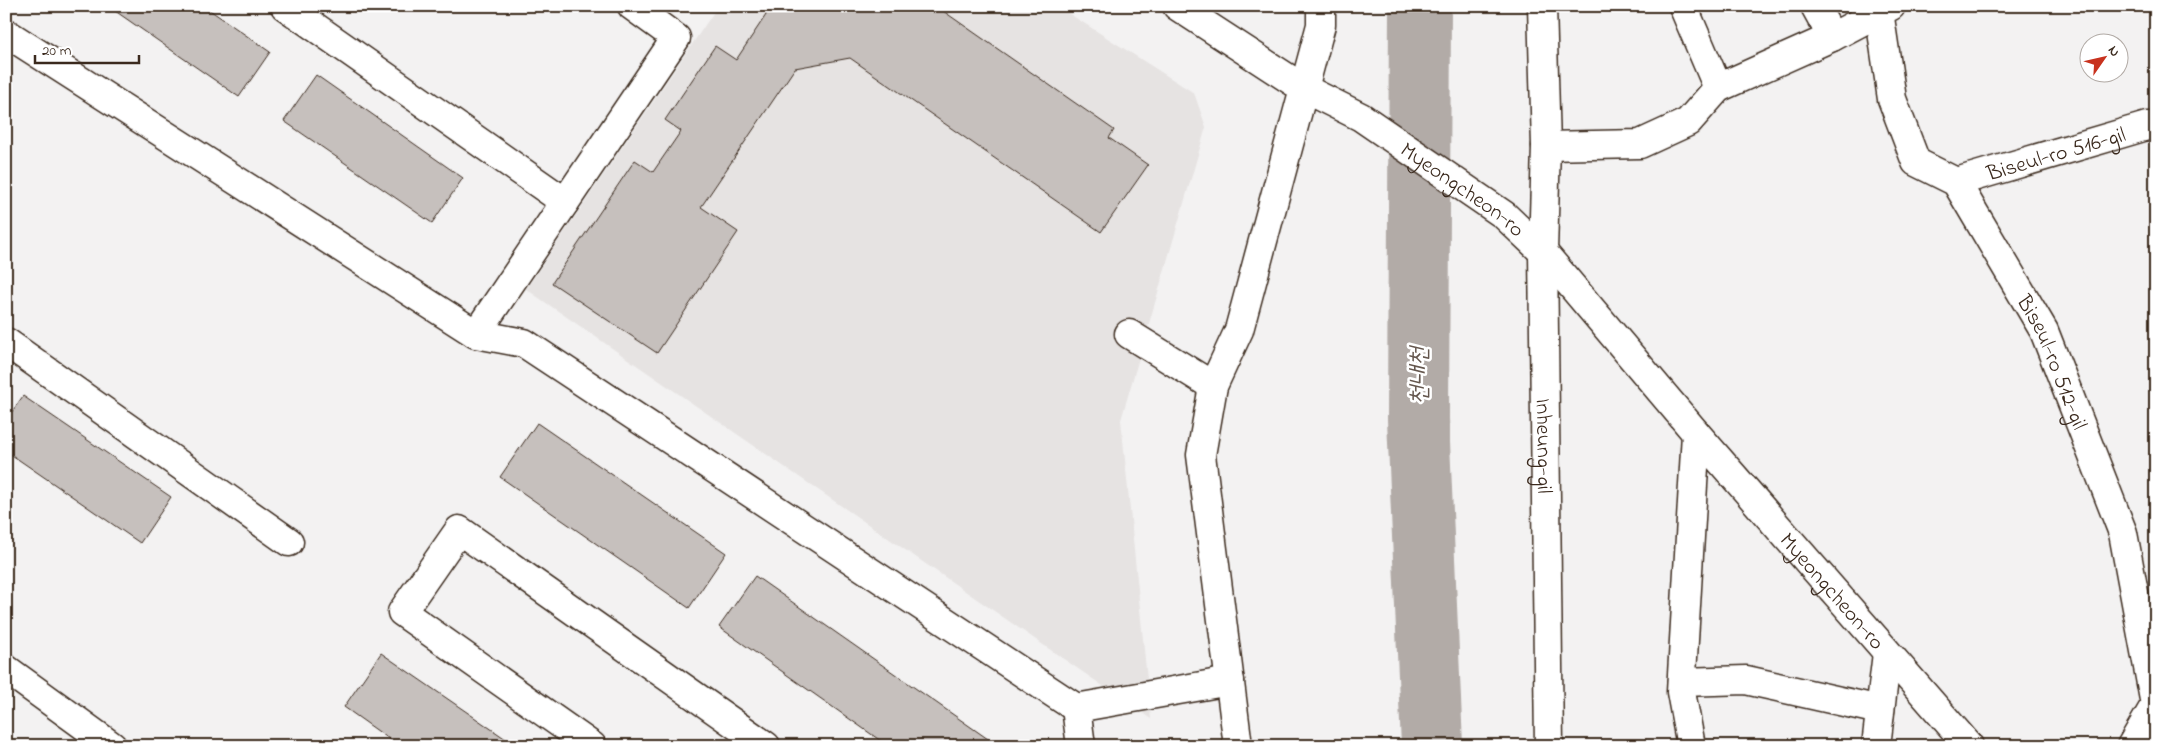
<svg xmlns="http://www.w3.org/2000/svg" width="2162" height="752" font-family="'Indie Flower','Poor Story',sans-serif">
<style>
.built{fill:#e6e3e2}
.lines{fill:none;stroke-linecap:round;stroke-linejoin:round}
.river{stroke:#b2aba7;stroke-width:62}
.building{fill:#c6c0bd;stroke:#3b2a1e}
.minor-casing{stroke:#3b2a1e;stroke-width:31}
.major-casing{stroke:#3b2a1e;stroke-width:31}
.minor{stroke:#fff;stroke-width:28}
.major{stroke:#fff;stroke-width:28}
.labels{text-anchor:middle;stroke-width:5;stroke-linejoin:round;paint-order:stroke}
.street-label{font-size:22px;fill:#3b2a1e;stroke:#fff}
.water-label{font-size:24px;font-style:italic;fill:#65574e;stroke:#fff}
</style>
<rect width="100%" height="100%" fill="#f3f2f2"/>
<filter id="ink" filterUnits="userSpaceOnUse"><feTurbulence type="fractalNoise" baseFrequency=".02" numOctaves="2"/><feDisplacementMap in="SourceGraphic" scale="10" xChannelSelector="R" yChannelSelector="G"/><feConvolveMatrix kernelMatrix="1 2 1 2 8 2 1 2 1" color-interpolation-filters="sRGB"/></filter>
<g filter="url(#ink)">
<polygon class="built" points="718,6 1057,6 1194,93 1206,127 1121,420 1151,719 526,289"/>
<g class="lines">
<polyline class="river" points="1420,6 1418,419 1432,746"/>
</g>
<g class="building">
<polygon points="108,6 204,6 270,52 239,97"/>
<polygon points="765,6 936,6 1114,130 1109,138 1148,165 1101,232 850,58 795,68 701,207 738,232 657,353 552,283 635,160 653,172 681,131 665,120 715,46 736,60 766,15"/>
<polygon points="316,75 463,178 432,223 284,121"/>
<polygon points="23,396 171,497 140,543 6,451 6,420"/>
<polygon points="537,423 726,553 689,608 500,477"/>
<polygon points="755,576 998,746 888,746 719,627"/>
<polygon points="381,653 516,746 399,746 344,707"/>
</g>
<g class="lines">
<g class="minor-casing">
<g id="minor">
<polyline points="285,6 565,202"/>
<path id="s1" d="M 1177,6 L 1303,88 L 1361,117 L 1504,215 L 1543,252 L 1696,433 L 1969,746"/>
<path id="s2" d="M 1542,6 L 1546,146 L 1543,252 L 1549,746"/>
<polyline points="1683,6 1718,88"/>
<polyline points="1815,6 1832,37"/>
<path id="s3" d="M 1879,11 L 1892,99 L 1916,162 L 1956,182 L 2044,331 L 2123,533 L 2155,705 L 2131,746"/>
<polyline points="6,33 476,334 524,343 1076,708 1230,681"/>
<polyline points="1546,146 1640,144 1688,122 1718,88 1832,37 1891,6"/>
<path id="s4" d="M 1956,182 L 2147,126 L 2156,126"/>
<polyline points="476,334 676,38 632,6"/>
<polyline points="1129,334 1213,386"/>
<polyline points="6,342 289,542"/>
<polyline points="1682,682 1746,680 1880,710"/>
<polyline points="1076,708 1081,746"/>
<polyline points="592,746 402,612 459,530 766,746"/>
<polyline points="1238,746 1201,455 1213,386 1239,330 1321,25 1321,6"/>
<polyline points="1691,746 1681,692 1696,433"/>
<polyline points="1876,746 1887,653"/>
</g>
</g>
<g class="major-casing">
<polyline id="major" points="6,669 112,746"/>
</g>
<use href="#minor" class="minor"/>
<use href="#major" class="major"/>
</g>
</g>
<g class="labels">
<g class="street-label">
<text dy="8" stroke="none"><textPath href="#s4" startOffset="104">Biseul-ro 516-gil</textPath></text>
<text dy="8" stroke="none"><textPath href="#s1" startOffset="340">Myeongcheon-ro</textPath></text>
<text dy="8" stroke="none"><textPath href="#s3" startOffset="406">Biseul-ro 512-gil</textPath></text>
<text dy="8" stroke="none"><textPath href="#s2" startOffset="440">Inheung-gil</textPath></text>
<text dy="8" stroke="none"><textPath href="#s1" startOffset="888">Myeongcheon-ro</textPath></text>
</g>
<g class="water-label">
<text transform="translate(1418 376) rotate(-90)" y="8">천내천</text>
</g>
</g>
<rect width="2162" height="752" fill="none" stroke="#fff" stroke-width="25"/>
<rect x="12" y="12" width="2137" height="727" fill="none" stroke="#3b2a1e" stroke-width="2" filter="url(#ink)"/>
<g transform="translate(2104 58) rotate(56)"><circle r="24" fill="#ffffff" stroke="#b1aaa5"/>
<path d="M0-4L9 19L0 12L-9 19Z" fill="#c8321e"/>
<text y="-8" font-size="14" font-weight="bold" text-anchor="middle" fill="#3b2a1e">N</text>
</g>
<path d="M35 55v8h104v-8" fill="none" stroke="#3b2a1e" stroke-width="2.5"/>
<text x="42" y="55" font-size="15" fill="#3b2a1e" stroke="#ffffff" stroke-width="4" paint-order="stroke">20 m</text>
</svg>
